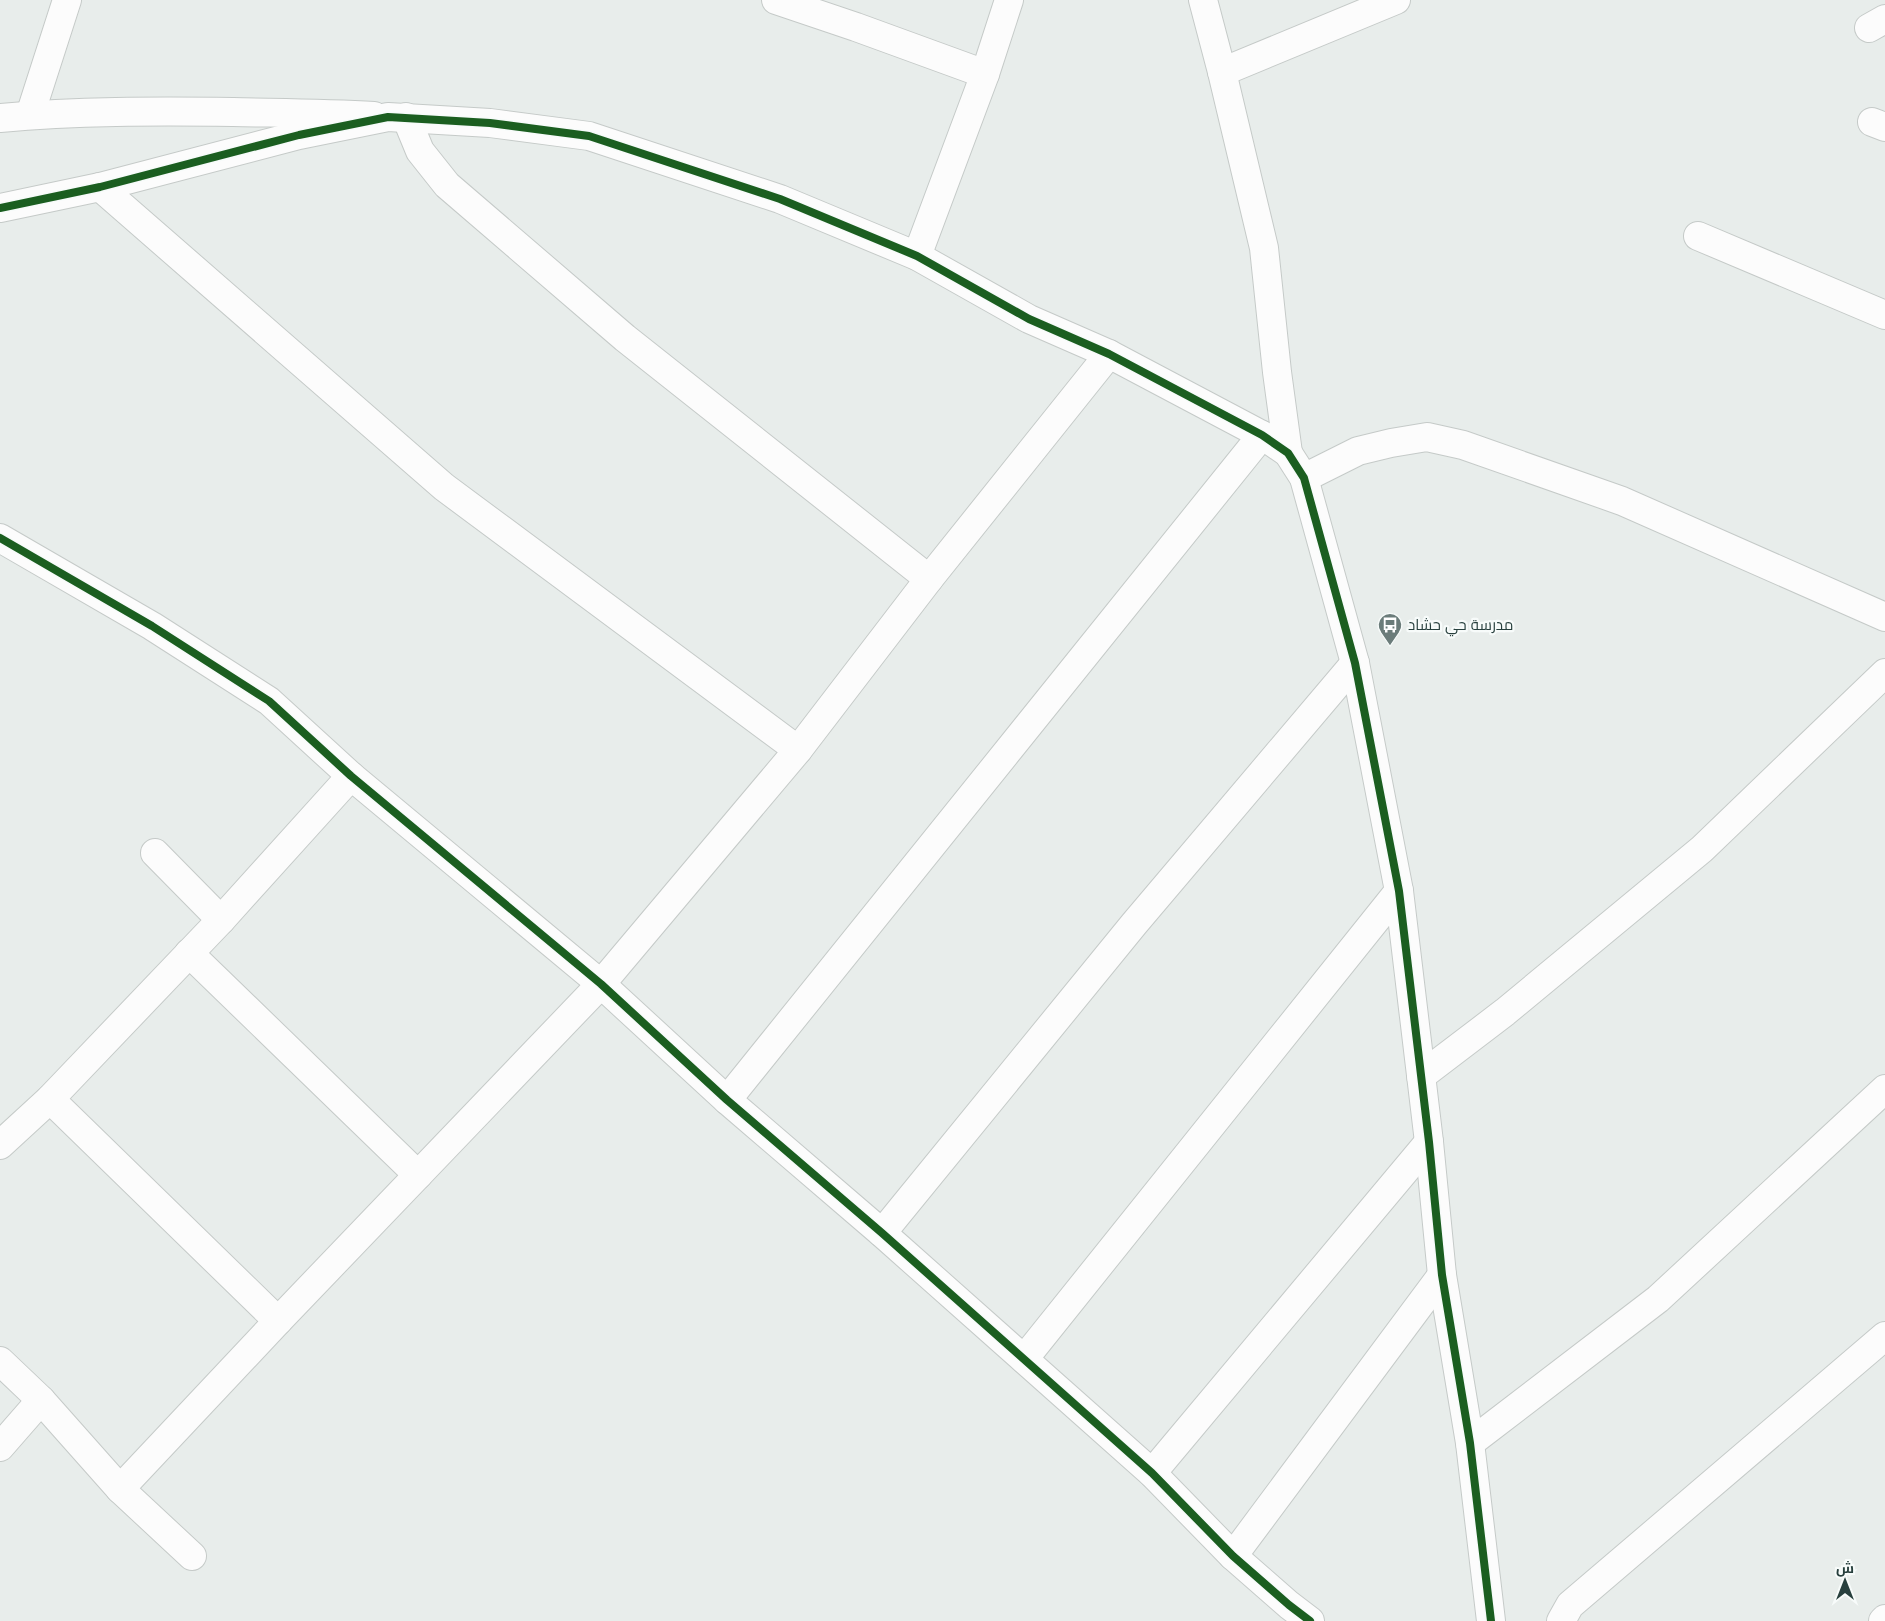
<svg xmlns="http://www.w3.org/2000/svg" width="1885" height="1621" font-family="Helvetica,Cairo,sans-serif">
<style>
.lines{fill:none;stroke-linecap:round;stroke-linejoin:round}
.minor-casing{stroke:#c5cac8;stroke-width:30}
.tertiary-casing{stroke:#c5cac8;stroke-width:30}
.minor{stroke:#fcfcfc;stroke-width:28}
.tertiary{stroke:#fcfcfc;stroke-width:28}
.cycleway-casing{stroke:#f7fbfa;stroke-width:11}
.cycleway{stroke:#1b5e20;stroke-width:8}
.labels{text-anchor:middle;stroke-width:4.5;stroke-linejoin:round;paint-order:stroke}
.poi-label{font-size:15px;fill:#273f3d;stroke:#f7fbfa;text-anchor:start}
</style>
<rect width="100%" height="100%" fill="#e8edeb"/>
<g class="lines">
<g class="minor-casing">
<g id="minor">
<polyline points="776,0 856,27 985,74"/>
<polyline points="1203,0 1222,72 1264,248 1277,372 1288,453"/>
<polyline points="1869,28 1885,19"/>
<polyline points="1222,72 1396,0"/>
<polyline points="30,115 67,0"/>
<polyline points="406,117 420,151 447,185 625,338 929,579"/>
<path d="M 0,118 C 77,111 155,111 233,112 C 280,113 327,113 374,116"/>
<polyline points="1872,122 1885,127"/>
<polyline points="100,187 444,487 798,750"/>
<polyline points="1698,236 1885,315"/>
<polyline points="917,256 985,74 1009,0"/>
<polyline points="1304,478 1358,451 1391,443 1427,437 1463,445 1622,501 1885,617"/>
<polyline points="0,538 152,626 269,701 351,776 601,984 727,1100 882,1233 1152,1473 1233,1556 1289,1605 1310,1621"/>
<polyline points="155,853 221,920"/>
<polyline points="189,953 418,1175"/>
<polyline points="1421,1076 1505,1012 1702,849 1885,673"/>
<polyline points="50,1099 278,1321"/>
<polyline points="727,1100 1262,435"/>
<polyline points="0,1145 50,1099 221,920 351,776"/>
<polyline points="882,1233 1134,924 1355,663"/>
<polyline points="1024,1359 1399,891"/>
<polyline points="0,1361 41,1400 120,1489 192,1556"/>
<polyline points="1470,1443 1658,1299 1885,1089"/>
<polyline points="0,1447 41,1400"/>
<polyline points="1152,1473 1429,1142"/>
<polyline points="120,1489 278,1321 601,984 798,750 929,579 1109,354"/>
<polyline points="1233,1556 1442,1275"/>
<polyline points="1561,1621 1570,1605 1885,1336"/>
<polyline points="1883,1621 1885,1619"/>
</g>
</g>
<g class="tertiary-casing">
<polyline id="tertiary" points="0,208 100,187 299,135 388,117 490,123 589,136 780,199 917,256 1029,319 1109,354 1262,435 1288,453 1304,478 1355,663 1399,891 1429,1142 1442,1275 1470,1443 1491,1621"/>
</g>
<use href="#minor" class="minor"/>
<use href="#tertiary" class="tertiary"/>
<g class="cycleway-casing">
<g id="cycleway">
<polyline points="0,208 100,187 299,135 388,117 490,123 589,136 780,199 917,256 1029,319 1109,354 1262,435 1288,453 1304,478 1355,663 1399,891 1429,1142 1442,1275 1470,1443 1491,1621"/>
<polyline points="0,538 152,626 269,701 351,776 601,984 727,1100 882,1233 1152,1473 1233,1556 1289,1605 1310,1621"/>
</g>
</g>
<use href="#cycleway" class="cycleway"/>
</g>
<defs>
<g id="bus-pin" transform="scale(1.25)"><path d="M0 17L-7.5 6A9.5 9.5 0 1 1 7.5 6Z" fill="#6b7c7a" stroke="#f7fbfa"/><path d="M-5-6H5V4H4V6H2V4H-2V6H-4V4H-5ZM-3.5-4V0h7V-4ZM-3.5 1.2v1.5H-2V1.2ZM2 1.2v1.5H3.5V1.2Z" fill="#fff"/></g>
</defs>
<g fill-rule="evenodd">
<use href="#bus-pin" x="1390" y="625"/>
</g>
<g class="labels">
<g class="poi-label">
<text x="1408" y="630">مدرسة حي حشاد</text>
</g>
</g>
<g transform="translate(1845 1581)" stroke="#f7fbfa" stroke-width="4" paint-order="stroke">
<path d="M0-4L9 19L0 12L-9 19Z" fill="#273f3d"/>
<text y="-8" font-size="14" font-weight="bold" text-anchor="middle" fill="#273f3d">ش</text>
</g>
</svg>
